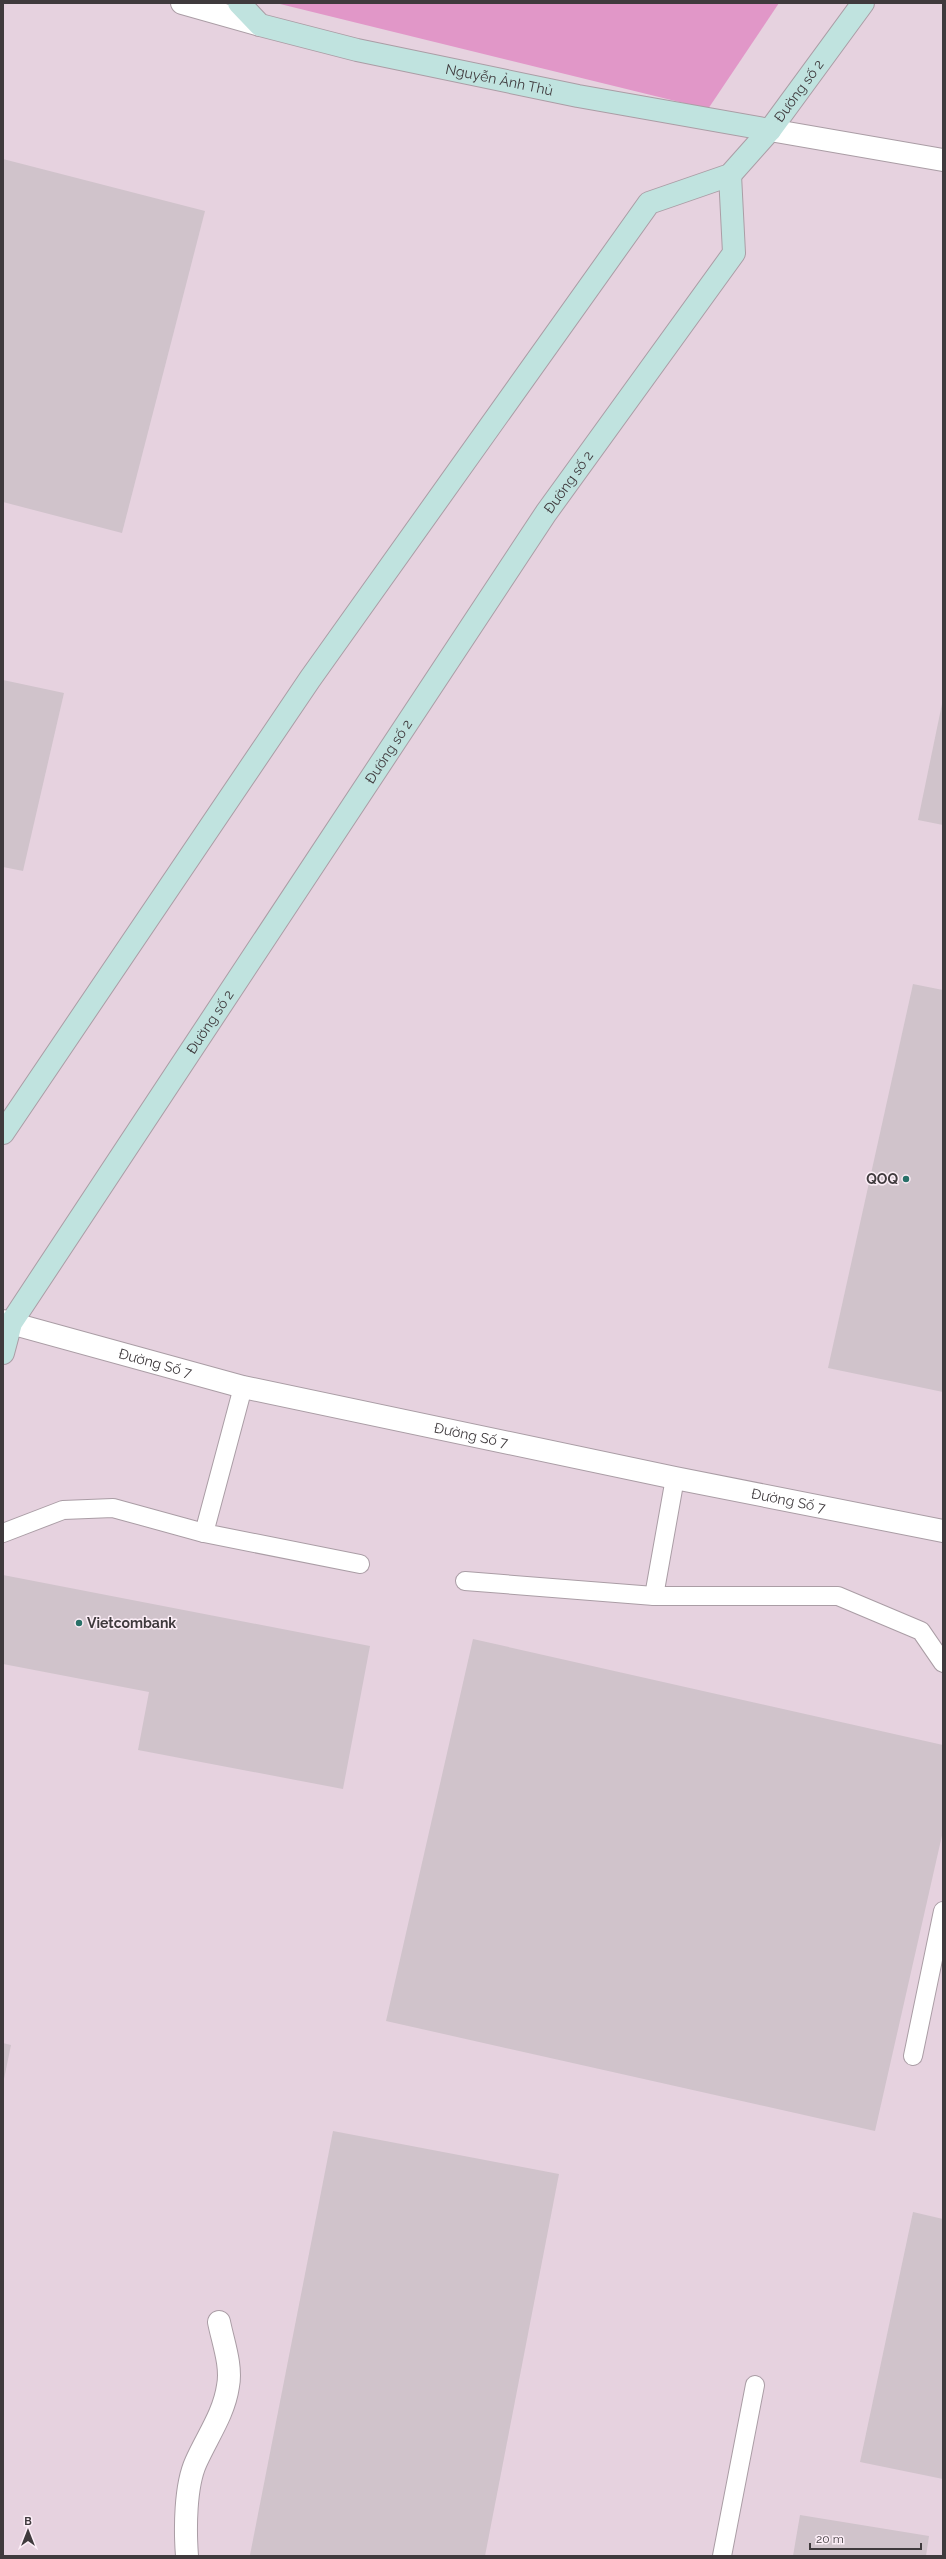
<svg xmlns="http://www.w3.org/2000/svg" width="946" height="2559" font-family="Raleway,sans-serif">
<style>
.built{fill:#e6d2df}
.forest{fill:#e197c8}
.building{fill:#d0c3cb}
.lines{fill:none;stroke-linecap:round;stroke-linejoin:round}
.service-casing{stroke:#aa9da5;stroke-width:20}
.minor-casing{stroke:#aa9da5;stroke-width:24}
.tertiary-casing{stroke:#aa9da5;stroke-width:24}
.secondary-casing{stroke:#aa9da5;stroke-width:24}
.service{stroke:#fff;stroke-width:18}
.minor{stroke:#fff;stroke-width:22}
.tertiary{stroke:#fff;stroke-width:22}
.secondary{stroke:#c0e3df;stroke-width:22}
.poi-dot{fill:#287068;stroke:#fceef7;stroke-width:1.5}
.labels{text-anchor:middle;stroke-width:3;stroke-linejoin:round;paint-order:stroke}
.street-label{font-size:14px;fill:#3f3a3d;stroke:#fceef7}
.poi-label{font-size:14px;font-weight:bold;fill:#3f3a3d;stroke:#fceef7;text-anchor:end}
</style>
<rect width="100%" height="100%" fill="#efe1e9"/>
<rect class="built" x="3" y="3" width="940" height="2553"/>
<polygon class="forest" points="276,3 779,3 708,109"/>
<g class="building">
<polygon points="3,159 205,211 122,533 3,502"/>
<polygon points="3,680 64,693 23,871 3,867"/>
<polygon points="943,699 943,825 918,820"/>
<polygon points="913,984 943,990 943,1392 828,1368"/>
<polygon points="3,1575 370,1646 343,1789 138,1750 149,1692 3,1664"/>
<polygon points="473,1639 943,1745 943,1831 875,2131 386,2021"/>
<polygon points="3,2043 11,2045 4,2079 3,2079"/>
<polygon points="333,2131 559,2174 485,2556 250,2555"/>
<polygon points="913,2212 943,2219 943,2479 860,2462"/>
<polygon points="800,2515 929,2536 926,2556 793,2556"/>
</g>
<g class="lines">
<g class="service-casing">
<g id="service">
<polyline points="243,1387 204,1533 360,1564"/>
<polyline points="675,1478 654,1596 838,1596 921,1631 943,1663"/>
<polyline points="3,1533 63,1510 113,1508 204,1533"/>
<polyline points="465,1581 654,1596"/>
<polyline points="913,2056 943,1911"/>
<polyline points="722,2556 755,2385"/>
</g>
</g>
<g class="minor-casing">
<g id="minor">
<polyline points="182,3 260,25"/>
<polyline points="770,130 943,160"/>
<path d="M 187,2556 C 185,2530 185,2486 196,2462 C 207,2437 224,2414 228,2386 C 232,2366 223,2342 219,2322"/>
</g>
</g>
<g class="tertiary-casing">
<g id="tertiary">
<path id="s1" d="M 3,1321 L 243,1387 L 675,1478 L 943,1531"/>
</g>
</g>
<g class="secondary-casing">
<g id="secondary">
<path id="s2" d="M 239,3 L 260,25 L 357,50 L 578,96 L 770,130"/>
<path id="s3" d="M 3,1133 L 310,679 L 649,203 L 730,175 L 770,130 L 863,3"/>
<path id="s4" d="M 3,1353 L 11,1323 L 546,513 L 734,253 L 730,175"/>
</g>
</g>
<use href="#service" class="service"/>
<use href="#minor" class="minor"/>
<use href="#tertiary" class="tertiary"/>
<use href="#secondary" class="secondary"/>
</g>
<g class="poi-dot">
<circle cx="906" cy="1179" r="4"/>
<circle cx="79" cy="1623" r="4"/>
</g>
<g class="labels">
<g class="street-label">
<text dy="5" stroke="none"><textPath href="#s2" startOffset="276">Nguyễn Ảnh Thủ</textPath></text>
<text dy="5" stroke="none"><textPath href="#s3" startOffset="1327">Đường số 2</textPath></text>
<text dy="5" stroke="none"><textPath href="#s4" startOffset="1040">Đường số 2</textPath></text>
<text dy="5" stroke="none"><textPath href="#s4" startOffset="716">Đường số 2</textPath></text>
<text dy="5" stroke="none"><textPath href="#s4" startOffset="392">Đường số 2</textPath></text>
<text dy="5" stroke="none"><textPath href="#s1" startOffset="158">Đường Số 7</textPath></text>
<text dy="5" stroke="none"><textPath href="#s1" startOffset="482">Đường Số 7</textPath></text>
<text dy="5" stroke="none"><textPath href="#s1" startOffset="806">Đường Số 7</textPath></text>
</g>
<g class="poi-label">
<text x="898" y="1184">QOQ</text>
<text x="87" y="1628" text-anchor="start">Vietcombank</text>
</g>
</g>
<rect width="946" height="2559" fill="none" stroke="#3f3a3d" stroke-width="8"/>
<g transform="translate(28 2531)" stroke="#fceef7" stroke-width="3" paint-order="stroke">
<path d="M0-3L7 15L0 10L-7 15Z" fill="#3f3a3d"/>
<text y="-6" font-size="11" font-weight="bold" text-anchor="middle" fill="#3f3a3d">B</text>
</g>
<path d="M810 2543v6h111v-6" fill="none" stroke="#3f3a3d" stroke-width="2"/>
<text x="816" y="2543" font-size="12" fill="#3f3a3d" stroke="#fceef7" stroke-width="3" paint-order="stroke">20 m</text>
</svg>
